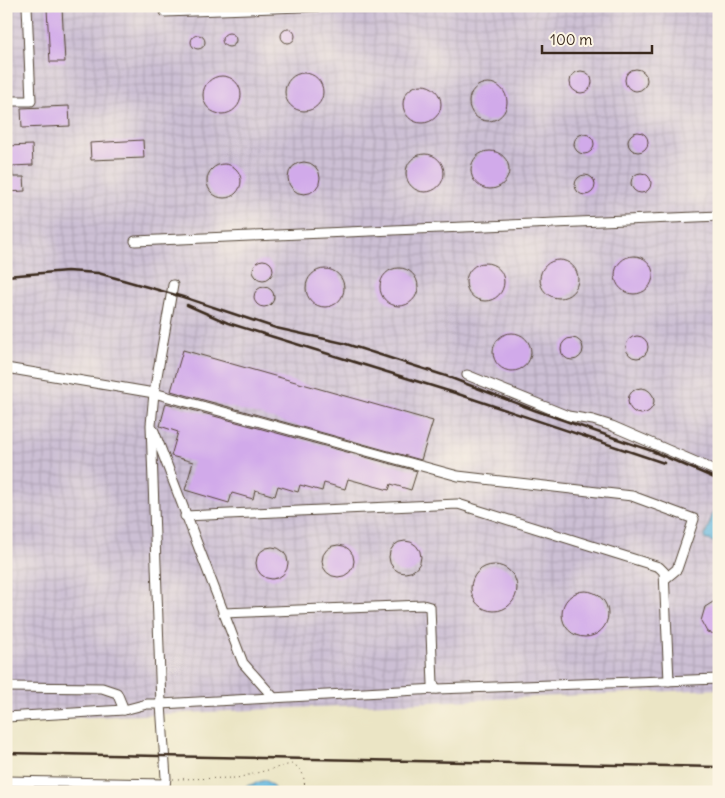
<svg xmlns="http://www.w3.org/2000/svg" width="725" height="798" font-family="Delius,sans-serif">
<style>
.industrial{fill:url(#industrial-grid)}
.water{fill:url(#water-ripples);stroke:#50707f}
.building{fill:#d1aaea}
.lines{fill:none;stroke-linecap:round;stroke-linejoin:round}
.minor-casing{stroke:#554637;stroke-width:11}
.path{stroke:#554637;stroke-width:1;stroke-dasharray:1 4;stroke-linecap:butt}
.minor{stroke:#fff;stroke-width:9}
.rail{stroke:#3b2a1e;stroke-width:2.5}
</style>
<defs>
<pattern id="industrial-grid" width="8" height="8" patternUnits="userSpaceOnUse" patternTransform="scale(1.25)"><rect width="8" height="8" fill="#ccbfd4"/><path d="M0 4h8M4 0v8" fill="none" stroke="#b0a4b6"/></pattern>
<pattern id="water-ripples" width="26" height="14" patternUnits="userSpaceOnUse" patternTransform="scale(1.25)"><rect width="26" height="14" fill="#64b7e0"/><path d="M2 4q2-2 4 0t4 0M15 11q2-2 4 0t4 0" fill="none" stroke="#5495b5"/></pattern>
</defs>
<rect width="100%" height="100%" fill="#fcf5e5"/>
<filter id="ink" filterUnits="userSpaceOnUse"><feTurbulence type="fractalNoise" baseFrequency=".02" numOctaves="2"/><feDisplacementMap in="SourceGraphic" scale="10" xChannelSelector="R" yChannelSelector="G"/><feConvolveMatrix kernelMatrix="1 2 1 2 8 2 1 2 1" color-interpolation-filters="sRGB"/></filter>
<filter id="wash" filterUnits="userSpaceOnUse"><feTurbulence type="fractalNoise" baseFrequency=".0096" numOctaves="4" result="noise"/><feDisplacementMap in="SourceGraphic" scale="20" xChannelSelector="R" yChannelSelector="G"/><feGaussianBlur stdDeviation="1.12" result="paint"/><feColorMatrix in="noise" values="0 0 0 0 0 0 0 0 0 0 0 0 0 0 0 0 0 1.4 0 .05"/><feComposite in="paint" operator="in"/></filter>
<g filter="url(#wash)">
<rect width="100%" height="100%" fill="#ebe5c5"/>
<polygon class="industrial" points="6,6 719,6 719,689 6,721"/>
<g class="water">
<polygon points="715,507 719,508 719,544 704,539"/>
<polygon points="265,780 272,785 276,792 240,792 246,786"/>
</g>
<g id="blocks">
<g class="building">
<polygon points="62,8 65,62 50,62 47,9"/>
<circle cx="288" cy="36" r="7"/>
<circle cx="229" cy="40" r="7"/>
<circle cx="198" cy="42" r="7"/>
<circle cx="636" cy="80" r="11"/>
<circle cx="581" cy="82" r="11"/>
<circle cx="304" cy="92" r="19"/>
<circle cx="222" cy="95" r="19"/>
<circle cx="488" cy="102" r="19"/>
<circle cx="422" cy="104" r="19"/>
<polygon points="69,106 70,126 22,128 21,108"/>
<circle cx="638" cy="142" r="10"/>
<circle cx="584" cy="144" r="10"/>
<polygon points="143,140 144,158 91,160 90,143"/>
<polygon points="32,145 33,165 12,166 13,177 24,177 25,191 6,192 6,146"/>
<circle cx="490" cy="170" r="19"/>
<circle cx="425" cy="173" r="19"/>
<circle cx="304" cy="178" r="16"/>
<circle cx="224" cy="181" r="17"/>
<circle cx="641" cy="183" r="10"/>
<circle cx="585" cy="185" r="10"/>
<circle cx="634" cy="275" r="19"/>
<circle cx="263" cy="270" r="10"/>
<circle cx="559" cy="279" r="19"/>
<circle cx="485" cy="282" r="19"/>
<polygon points="718,266 719,266 719,298 713,281"/>
<circle cx="399" cy="287" r="19"/>
<circle cx="325" cy="288" r="19"/>
<circle cx="264" cy="297" r="10"/>
<circle cx="512" cy="352" r="19"/>
<circle cx="637" cy="347" r="11"/>
<circle cx="572" cy="349" r="11"/>
<polygon points="183,350 433,421 421,460 171,391"/>
<circle cx="641" cy="401" r="13"/>
<polygon points="166,403 417,471 411,490 391,484 389,490 348,479 345,489 324,483 322,491 300,485 298,492 278,486 275,496 255,490 253,499 232,493 229,503 185,490 193,462 171,456 178,432 160,426"/>
<circle cx="405" cy="557" r="16"/>
<circle cx="338" cy="561" r="16"/>
<circle cx="272" cy="563" r="16"/>
<circle cx="494" cy="588" r="23"/>
<circle cx="585" cy="614" r="23"/>
<polygon points="713,602 719,602 719,635 707,632 701,621 705,607"/>
</g>
</g>
</g>
<g filter="url(#ink)">
<use href="#blocks" fill-opacity="0" stroke="#554637" stroke-width="1"/>
<g class="lines">
<g class="minor-casing">
<g id="minor">
<polyline points="165,12 327,6"/>
<polyline points="6,101 31,101 27,6"/>
<polyline points="135,241 719,216"/>
<polyline points="173,285 154,393 151,425 161,704 437,689 719,679"/>
<polyline points="6,368 154,393 458,476 632,496 694,519 677,569 665,579"/>
<polyline points="467,375 568,416 593,420 612,426 719,472"/>
<polyline points="154,431 243,663 274,698"/>
<polyline points="185,516 458,504 659,567 664,572 669,681"/>
<polyline points="223,613 423,605 430,607 433,684 437,689"/>
<polyline points="6,687 102,688 117,693 124,710"/>
<polyline points="6,717 124,710 147,704 161,704 166,778 164,792"/>
<polyline points="6,781 165,784"/>
</g>
</g>
<path class="path" d="M 173,779 L 237,778 L 291,764 C 305,768 304,779 305,792"/>
<use href="#minor" class="minor"/>
<g class="rail">
<polyline points="6,276 67,271 98,273 183,297 276,328 343,343 446,376 534,410 652,451 719,480"/>
<polyline points="187,305 228,323 455,393 664,463"/>
<polyline points="6,753 719,767"/>
</g>
</g>
</g>
<rect width="725" height="798" fill="none" stroke="#fcf5e5" stroke-width="25"/>
<path d="M542 45v8h110v-8" fill="none" stroke="#3b2a1e" stroke-width="2.5"/>
<text x="550" y="45" font-size="15" fill="#3b2a1e" stroke="#fcf5e5" stroke-width="4" paint-order="stroke">100 m</text>
</svg>
